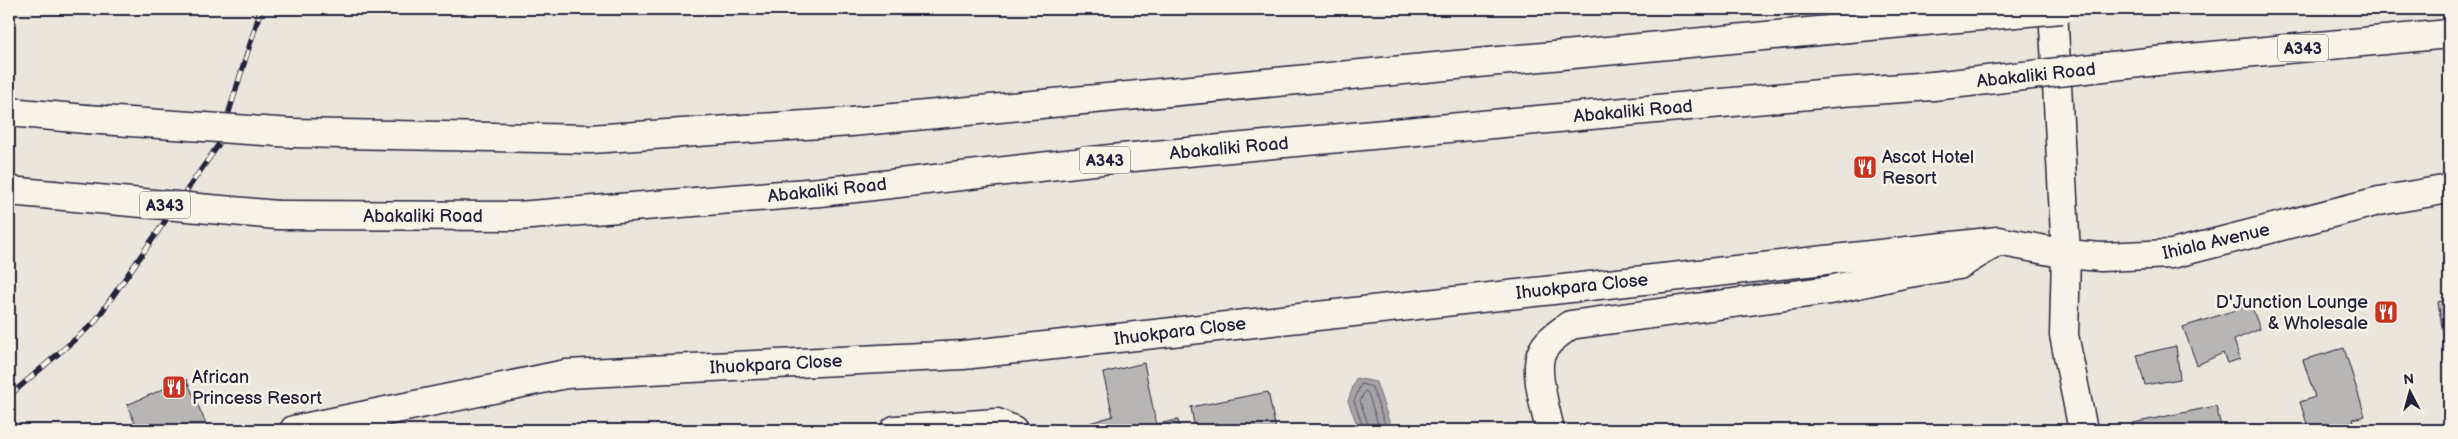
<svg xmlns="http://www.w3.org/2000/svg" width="2458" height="439" font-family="'Balsamiq Sans',sans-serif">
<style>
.water{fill:#a6a3a6;stroke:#716f7b}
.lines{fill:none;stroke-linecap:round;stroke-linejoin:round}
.shore{stroke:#575666;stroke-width:1}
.building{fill:#b8b6b5;stroke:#22223b}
.minor-casing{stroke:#22223b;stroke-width:31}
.major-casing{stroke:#22223b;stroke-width:31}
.highway-casing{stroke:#22223b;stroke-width:31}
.minor{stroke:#f7f3e8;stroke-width:28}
.major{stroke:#f7f3e8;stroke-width:28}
.highway{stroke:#f7f3e8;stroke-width:28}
.rail-casing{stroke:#22223b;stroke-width:5.5}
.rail{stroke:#f7f3e8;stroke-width:4;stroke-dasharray:11;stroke-linecap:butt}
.highway-bridge-casing{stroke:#22223b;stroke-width:31;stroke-linecap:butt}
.highway-bridge{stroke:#f7f3e8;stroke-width:28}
.labels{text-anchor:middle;stroke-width:5;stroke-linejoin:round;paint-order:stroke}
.shield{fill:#f7f3e8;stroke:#62616f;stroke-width:1}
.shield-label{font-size:16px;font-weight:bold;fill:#22223b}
.street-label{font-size:18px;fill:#22223b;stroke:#f7f3e8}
.poi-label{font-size:18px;fill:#22223b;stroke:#f7f3e8;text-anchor:start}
</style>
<rect width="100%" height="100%" fill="#eae6de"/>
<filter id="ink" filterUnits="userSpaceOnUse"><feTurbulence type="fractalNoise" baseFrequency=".02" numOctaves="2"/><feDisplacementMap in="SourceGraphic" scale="10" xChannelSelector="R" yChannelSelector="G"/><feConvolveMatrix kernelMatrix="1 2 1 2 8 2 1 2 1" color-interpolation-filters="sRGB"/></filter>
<g filter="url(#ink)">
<polygon class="water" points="1356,378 1376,382 1392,430 1359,430 1348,401"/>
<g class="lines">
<g class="shore">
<polyline points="1364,430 1354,401 1361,384 1372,387 1387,430"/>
<polyline points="1370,430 1360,401 1365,391 1368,393 1380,430"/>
</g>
</g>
<g class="building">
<polygon points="2449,299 2449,344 2445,345 2438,302"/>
<polygon points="2251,305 2260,329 2234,340 2240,359 2227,363 2223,353 2197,365 2183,327"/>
<polygon points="2176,346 2180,379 2145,385 2137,355"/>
<polygon points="2344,348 2365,416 2353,419 2354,422 2328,430 2309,430 2300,402 2315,397 2303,360"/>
<polygon points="1144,363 1156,424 1178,420 1180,430 1066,430 1113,416 1103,373"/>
<polygon points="186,379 209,430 138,430 127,405"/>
<polygon points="1268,392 1276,430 1195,430 1191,407"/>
<polygon points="2216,406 2222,430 2134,430 2133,423"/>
</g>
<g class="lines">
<g class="minor-casing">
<g id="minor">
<polyline points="294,430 566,374 963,355 1998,241 2066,254"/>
<polyline points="895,430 997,423 1013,430"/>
<path d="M 1550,430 C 1546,411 1533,369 1542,352 C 1547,340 1560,333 1570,325 L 1830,290 L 1903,274 L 1959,265 L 1992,245"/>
</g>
</g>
<g class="major-casing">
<g id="major">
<polyline points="2053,9 2066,254 2064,335 2083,430"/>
<polyline points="2066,254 2101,257 2172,254 2379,201 2449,189"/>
</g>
</g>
<g class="highway-casing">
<g id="highway">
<polyline points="2157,61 2449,34"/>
<polyline points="9,112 86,119"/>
<polyline points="293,133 590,139 851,122 1924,21"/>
<polyline points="9,191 53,195"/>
<polyline points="277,215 518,216 820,192 1111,159 1842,92 1933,86"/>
</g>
</g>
<use href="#minor" class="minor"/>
<use href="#major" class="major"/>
<use href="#highway" class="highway"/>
<g class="rail-casing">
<polyline id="rail" points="9,396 94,323 219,144 261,9"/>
</g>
<use href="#rail" class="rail"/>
<g class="highway-bridge-casing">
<g id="highway-bridge">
<polyline points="1924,21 2062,9"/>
<polyline points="1933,86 2157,61"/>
<polyline points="86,119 293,133"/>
<polyline points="53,195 277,215"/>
</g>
</g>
<use href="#highway-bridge" class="highway-bridge"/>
</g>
</g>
<defs>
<g id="restaurant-square" transform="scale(1.25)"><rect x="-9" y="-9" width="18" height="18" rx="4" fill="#c8321e" stroke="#f7f3e8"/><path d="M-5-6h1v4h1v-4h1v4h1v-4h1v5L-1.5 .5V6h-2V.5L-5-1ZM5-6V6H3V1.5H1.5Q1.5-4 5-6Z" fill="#fff"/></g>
</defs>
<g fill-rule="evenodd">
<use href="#restaurant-square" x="1865" y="167"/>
<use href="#restaurant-square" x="2386" y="312"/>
<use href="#restaurant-square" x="174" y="387"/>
</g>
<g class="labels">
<g class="shield">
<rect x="2278" y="34.5" width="50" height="27" rx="4"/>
<rect x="1080" y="146.5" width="50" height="27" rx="4"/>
<rect x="140" y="191.5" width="50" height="27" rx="4"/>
</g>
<g class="shield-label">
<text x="2303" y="54">A343</text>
<text x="1105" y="166">A343</text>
<text x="165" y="211">A343</text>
</g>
<g class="street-label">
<text transform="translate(2036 75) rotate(-6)" y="6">Abakaliki Road</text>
<text transform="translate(1633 111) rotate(-5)" y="6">Abakaliki Road</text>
<text transform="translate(1229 148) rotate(-5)" y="6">Abakaliki Road</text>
<text transform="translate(827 190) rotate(-6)" y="6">Abakaliki Road</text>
<text x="423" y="222">Abakaliki Road</text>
<text transform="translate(2216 241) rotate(-13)" y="6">Ihiala Avenue</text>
<text transform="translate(1582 286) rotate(-6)" y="6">Ihuokpara Close</text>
<text transform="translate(1180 331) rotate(-7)" y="6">Ihuokpara Close</text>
<text transform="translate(776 364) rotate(-3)" y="6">Ihuokpara Close</text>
</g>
<g class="poi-label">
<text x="1882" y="163">Ascot Hotel<tspan x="1882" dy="21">Resort</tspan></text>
<text x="2368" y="308" text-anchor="end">D'Junction Lounge<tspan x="2368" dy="21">&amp; Wholesale</tspan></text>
<text x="192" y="383">African<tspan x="192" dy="21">Princess Resort</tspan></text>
</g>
</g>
<rect width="2458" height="439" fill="none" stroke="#f7f3e8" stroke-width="30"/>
<rect x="15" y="15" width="2428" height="409" fill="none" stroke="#22223b" stroke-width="2" filter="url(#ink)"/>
<g transform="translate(2410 392) rotate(354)" stroke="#f7f3e8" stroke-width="4" paint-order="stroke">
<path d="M0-4L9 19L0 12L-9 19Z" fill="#22223b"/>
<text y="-8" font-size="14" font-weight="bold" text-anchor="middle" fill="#22223b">N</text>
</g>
</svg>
